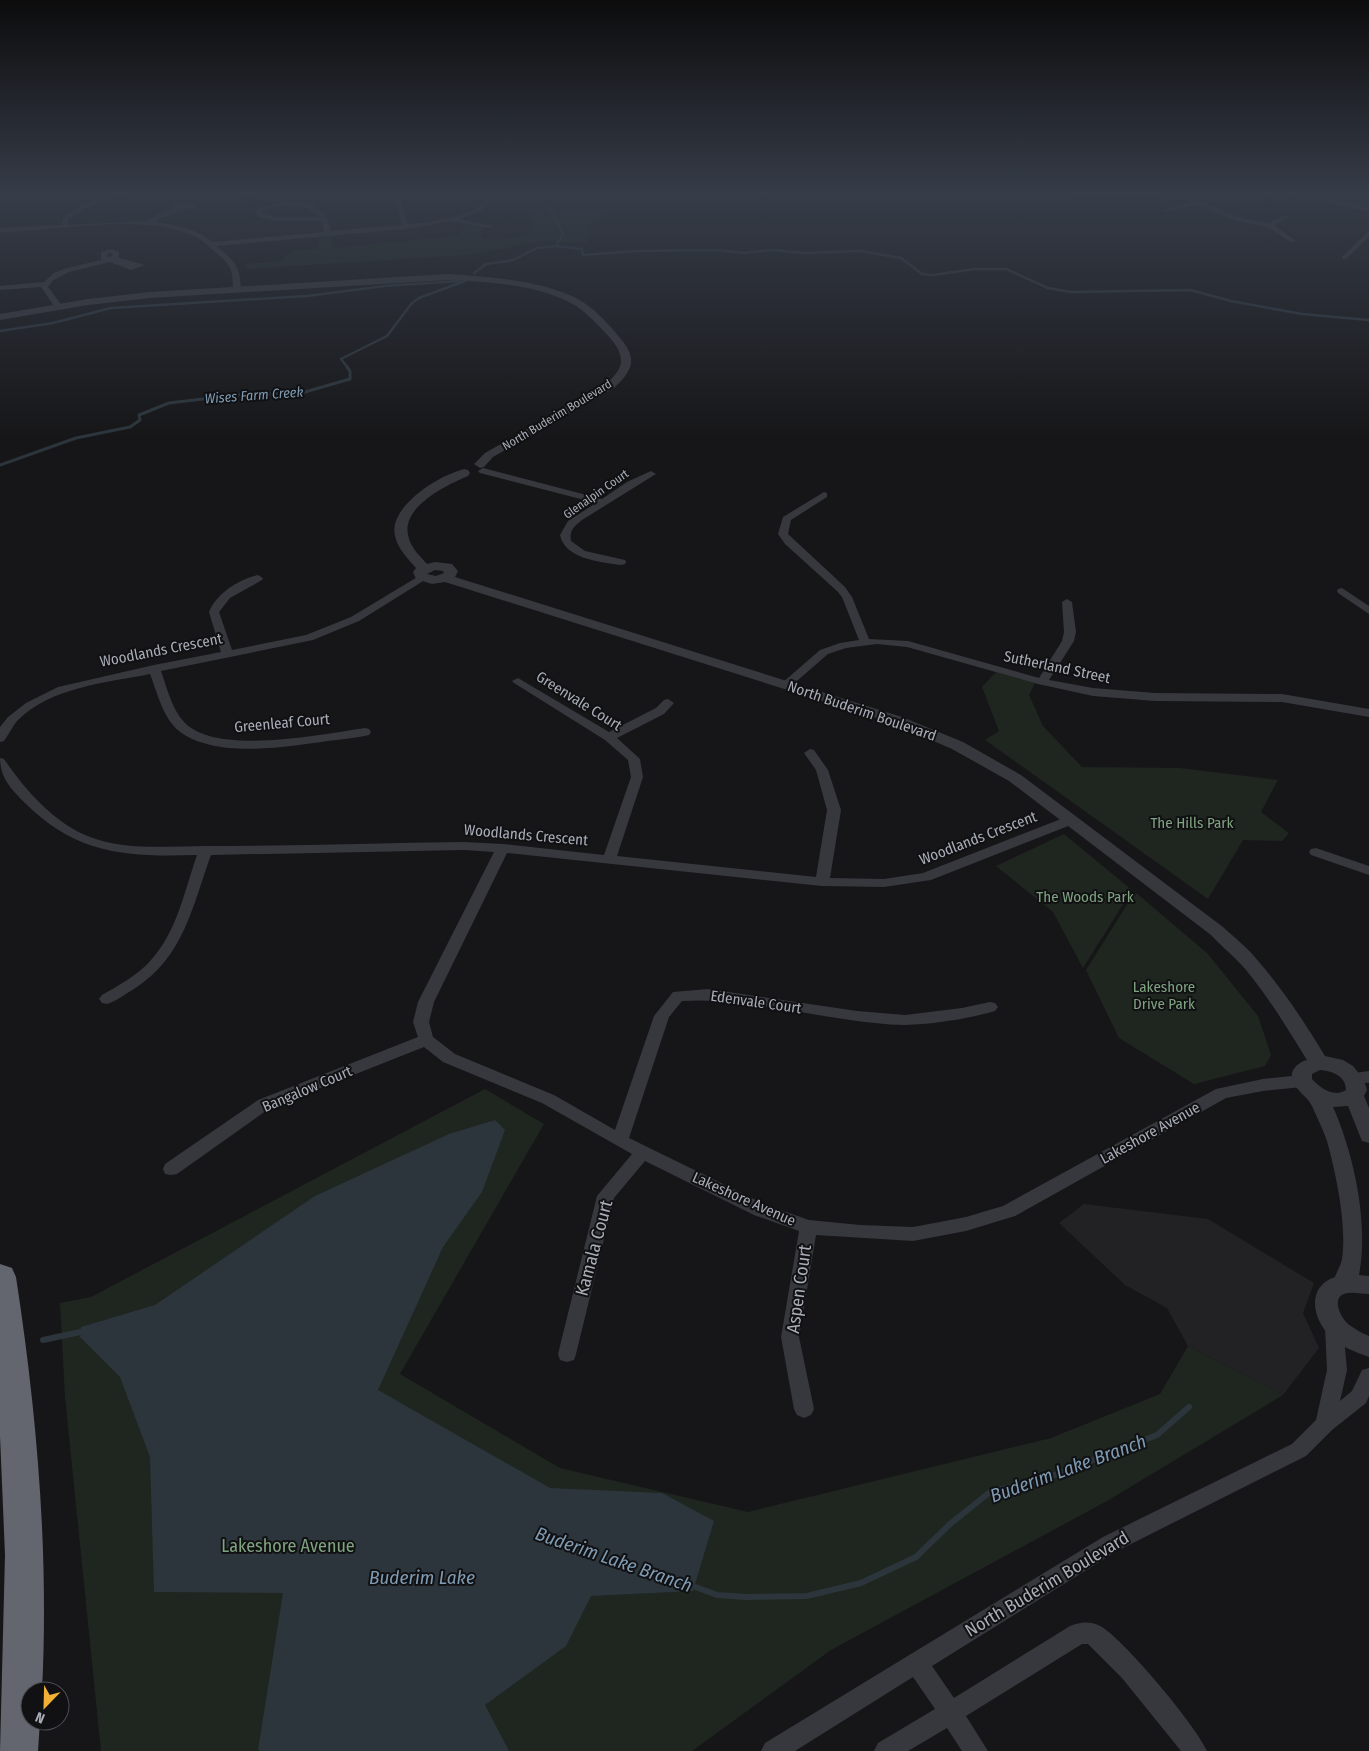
<svg xmlns="http://www.w3.org/2000/svg" width="1369" height="1751" font-family="'Fira Sans Condensed',sans-serif">
<style>
.built{fill:#222225}
.green{fill:#1e261f}
.water{fill:#2c353c}
.lines{fill:none;stroke-linecap:round;stroke-linejoin:round}
.stream-far2{stroke:#2c353c;stroke-width:2.5}
.stream-far1{stroke:#2c353c;stroke-width:3}
.stream{stroke:#2c353c;stroke-width:6}
.minor{fill:#37383d;fill-rule:evenodd}
.tertiary{fill:#37383d;fill-rule:evenodd}
.motorway{fill:#63666e;fill-rule:evenodd}
.labels{text-anchor:middle;stroke-width:4;stroke-linejoin:round;paint-order:stroke}
.far-street-label{font-size:12px;fill:#a8adb8;stroke:#111113}
.far-water-label{font-size:14px;font-style:italic;fill:#7f9bb3;stroke:#111113}
.street-label{font-size:15px;fill:#a8adb8;stroke:#111113}
.park-label{font-size:15px;fill:#7fa381;stroke:#111113}
.near-street-label{font-size:18px;fill:#a8adb8;stroke:#111113}
.near-park-label{font-size:18px;fill:#7fa381;stroke:#111113}
.near-water-label{font-size:19px;font-style:italic;fill:#7f9bb3;stroke:#111113}
</style>
<rect width="100%" height="100%" fill="#161618"/>
<polygon class="built" points="1084,1204 1208,1219 1314,1283 1303,1313 1319,1348 1283,1395 1188,1346 1167,1308 1125,1285 1059,1223"/>
<g class="green">
<polygon points="305,194 296,202 278,203 244,195"/>
<path d="M 524,194 L 635,194 L 625,203 L 589,225 L 587,243 L 540,241 L 469,255 L 247,269 L 245,264 L 282,261 C 288,247 305,250 318,249 L 319,236 L 332,235 L 333,248 L 459,236 L 464,223 L 485,226 L 481,238 C 500,242 516,239 533,231 L 533,214 L 492,206 L 496,198 Z"/>
<polygon points="996,672 1035,683 1029,695 1043,726 1082,767 1180,768 1278,780 1261,812 1289,833 1282,841 1243,840 1208,899 985,740 999,731 982,687"/>
<polygon points="1064,834 1132,890 1083,968 1053,912 996,866"/>
<polygon points="1135,892 1207,953 1258,1016 1271,1055 1265,1066 1194,1084 1119,1038 1086,970"/>
<polygon points="485,1089 544,1124 400,1374 560,1468 748,1512 1051,1438 1160,1394 1188,1346 1283,1395 1107,1501 831,1650 692,1751 101,1751 65,1397 60,1303 91,1297"/>
</g>
<polygon class="water" points="495,1120 505,1130 482,1192 443,1247 378,1390 550,1488 662,1493 714,1521 693,1591 591,1596 566,1646 485,1705 509,1751 260,1751 258,1750 283,1593 154,1592 150,1457 120,1377 80,1337 81,1327 155,1305 315,1196 449,1134"/>
<g class="lines">
<g class="stream-far2">
<polyline points="544,194 563,234 556,246"/>
<polyline points="474,273 486,264 513,260 537,248 556,246 582,249 583,255 636,251 717,250 744,253 772,250 805,253 860,251 901,258 922,274 933,275 974,269 1006,269 1048,288 1071,292 1190,290 1231,301 1302,314 1369,320"/>
<polyline points="0,331 53,323 111,308 307,296 385,286 459,281"/>
<polyline points="348,368 341,359 387,336 412,303 419,298 465,281"/>
</g>
<polyline class="stream-far1" points="0,465 76,438 130,427 140,420 139,415 169,403 245,394 298,394 350,379 350,371 347,367"/>
<g class="stream">
<polyline points="43,1340 85,1331"/>
<polyline points="690,1585 717,1595 746,1597 807,1596 861,1583 916,1557 950,1524 990,1492 1047,1478 1157,1435 1189,1407"/>
</g>
<g class="minor">
<path d="M 112,194 L 122,194 L 86,208 L 68,220 L 68,225 L 146,221 L 172,206 L 190,202 L 195,205 L 195,207 L 161,218 L 155,222 C 175,225 196,228 212,242 L 324,232 L 322,221 L 275,221 L 257,216 L 255,210 C 274,201 312,195 326,216 C 329,220 329,226 331,231 L 402,225 L 393,194 L 399,194 L 408,224 C 433,222 470,218 488,199 L 484,194 L 491,194 L 494,199 L 481,211 L 459,219 L 493,226 L 490,228 L 450,221 L 406,229 L 216,246 C 234,260 240,265 241,289 L 237,291 L 233,289 C 233,268 230,264 214,251 C 208,246 203,240 196,237 C 144,211 57,232 0,232 L 0,228 L 62,225 L 63,218 L 81,205 ZM 281,206 L 306,208 L 320,217 L 275,217 L 261,212 Z"/>
<polygon points="1062,194 1183,194 1241,218 1268,223 1284,216 1288,216 1288,218 1274,225 1296,241 1291,242 1267,227 1237,221 1197,205 1163,212 1163,210 1191,202 1181,198"/>
<path d="M 1285,194 C 1314,194 1341,201 1369,208 L 1369,212 Z"/>
<polygon points="1369,231 1369,237 1346,259 1342,259 1342,257"/>
<path d="M 111,249 L 119,252 L 119,258 L 145,265 L 131,270 L 110,262 L 69,272 L 52,281 L 48,287 L 63,307 L 62,309 L 56,309 L 41,287 L 0,290 L 0,286 L 44,282 L 54,273 L 64,269 L 101,260 L 101,252 ZM 111,253 L 113,256 L 108,257 L 107,254 Z"/>
<path d="M 483,468 L 602,499 L 627,482 L 651,471 L 656,474 L 582,520 C 574,526 569,531 571,541 L 585,551 L 625,560 L 626,562 L 625,564 L 621,565 C 600,562 565,559 560,535 L 568,521 L 596,503 L 480,473 L 478,471 Z"/>
<polygon points="824,492 827,493 827,497 791,520 788,534 845,587 852,597 869,639 908,641 1039,678 1062,641 1064,632 1062,602 1067,599 1072,602 1076,632 1074,641 1049,680 1093,688 1155,693 1282,694 1369,709 1369,717 1282,702 1155,701 1093,696 1038,684 907,647 877,644 846,648 828,654 790,687 782,687 780,685 782,683 820,650 840,643 859,640 842,597 837,591 785,544 778,534 783,517"/>
<path d="M 258,575 L 263,578 L 262,580 L 230,598 L 219,612 L 232,650 L 306,635 L 351,617 L 419,576 L 427,576 L 428,578 L 359,621 L 313,640 L 161,671 C 167,688 172,710 185,723 C 218,756 323,734 365,728 L 369,729 L 371,732 L 369,735 C 356,738 342,739 328,741 C 286,747 215,759 179,731 C 163,718 157,692 150,674 C 105,683 51,687 17,721 C 12,727 9,734 4,741 L 0,742 L 0,727 L 8,717 L 26,703 L 58,687 L 154,665 L 221,652 L 209,612 C 217,593 238,580 258,575 Z"/>
<polygon points="1342,588 1369,606 1369,614 1338,593 1337,591 1338,589"/>
<path d="M 518,678 L 609,732 L 656,708 L 664,700 L 668,699 L 674,703 L 664,714 L 617,738 L 640,759 L 643,777 L 617,856 L 816,877 L 827,810 L 816,770 L 804,753 L 810,749 L 814,750 L 828,770 L 841,810 L 830,878 L 884,879 L 923,873 L 1066,817 L 1076,817 L 1078,820 L 1076,823 L 931,880 L 884,887 L 822,886 L 507,853 L 434,1002 L 429,1022 L 433,1037 L 455,1054 L 554,1095 L 615,1130 L 654,1016 L 673,992 L 708,989 L 857,1011 L 905,1015 L 962,1008 L 990,1002 L 995,1003 L 998,1007 L 995,1011 C 967,1019 935,1024 905,1025 C 895,1025 885,1024 875,1023 C 812,1017 745,997 682,1001 L 669,1017 L 629,1138 L 766,1205 L 809,1220 L 860,1225 L 913,1227 L 966,1217 L 1003,1206 L 1216,1089 L 1263,1079 L 1302,1075 L 1308,1077 L 1310,1081 L 1308,1085 L 1302,1087 L 1263,1091 L 1226,1098 L 1015,1216 L 966,1231 L 913,1241 L 816,1235 L 799,1337 L 814,1409 L 811,1415 L 804,1418 L 797,1415 L 794,1409 L 781,1337 L 799,1231 L 754,1215 L 645,1161 L 614,1198 L 576,1354 L 574,1360 L 567,1362 L 560,1360 L 558,1354 L 597,1196 L 632,1154 L 542,1103 L 443,1062 L 424,1047 L 270,1108 L 177,1174 L 171,1175 L 165,1174 L 163,1169 L 165,1164 L 258,1100 L 418,1037 L 413,1022 L 418,1002 L 494,852 L 464,850 L 211,855 C 192,907 184,957 134,989 C 125,994 117,1001 107,1004 L 102,1003 L 99,999 L 102,995 C 119,985 138,975 151,960 C 177,932 185,889 197,855 C 127,857 77,855 25,803 C 11,789 0,778 0,758 L 4,759 C 26,791 54,823 90,837 C 127,851 168,846 206,846 C 292,846 378,843 464,842 L 503,844 L 604,855 L 631,777 L 628,760 L 605,740 L 514,683 L 512,681 Z"/>
<polygon points="1316,848 1369,866 1369,875 1311,855 1309,852 1311,849"/>
<polygon points="1369,1071 1369,1083 1348,1082 1346,1078 1348,1074"/>
<path d="M 1334,1319 L 1341,1321 L 1343,1327 L 1347,1370 L 1340,1401 L 1352,1391 L 1362,1370 L 1369,1368 L 1369,1396 L 1366,1403 L 1332,1430 L 1306,1456 L 1117,1551 L 932,1666 L 954,1698 L 1070,1626 C 1081,1622 1089,1621 1100,1626 C 1123,1638 1197,1727 1207,1751 L 1181,1751 L 1122,1678 L 1088,1644 L 1082,1644 L 966,1716 L 988,1751 L 962,1751 L 947,1728 L 908,1751 L 874,1751 L 878,1743 L 935,1709 L 913,1677 L 795,1751 L 761,1751 L 765,1743 L 1103,1537 L 1292,1444 L 1316,1420 L 1327,1370 L 1325,1327 L 1327,1321 Z"/>
</g>
<g class="tertiary">
<path d="M 448,274 C 489,277 541,280 578,299 C 594,308 609,324 620,338 C 638,359 633,370 614,388 L 493,457 L 484,467 L 480,468 L 474,464 L 485,453 L 606,384 C 624,368 626,358 611,339 C 600,327 586,311 571,303 C 535,284 488,282 448,280 L 150,298 L 88,305 L 0,320 L 0,314 L 88,299 L 150,292 Z"/>
<path d="M 464,469 L 468,470 L 470,473 L 468,476 C 447,485 402,506 408,535 C 410,547 419,555 427,564 L 435,562 L 452,564 L 458,571 L 455,577 L 902,717 L 963,742 L 1021,775 L 1223,927 C 1235,938 1249,949 1259,962 C 1284,991 1305,1023 1325,1056 L 1343,1060 L 1353,1066 L 1364,1080 L 1367,1090 L 1364,1096 L 1369,1108 L 1369,1143 L 1362,1141 L 1348,1106 L 1333,1107 C 1354,1154 1369,1224 1359,1275 L 1369,1276 L 1369,1294 C 1363,1294 1355,1292 1349,1293 C 1330,1294 1339,1316 1348,1324 C 1355,1329 1361,1333 1369,1336 L 1369,1357 C 1355,1352 1342,1347 1331,1337 C 1312,1319 1306,1287 1335,1277 C 1337,1271 1341,1265 1342,1259 C 1347,1225 1336,1174 1327,1141 C 1323,1129 1317,1118 1312,1106 C 1307,1096 1295,1090 1292,1079 C 1290,1069 1299,1062 1307,1060 C 1288,1029 1269,998 1246,970 C 1236,958 1222,947 1211,935 L 1009,781 L 952,749 L 892,723 L 445,582 L 432,584 L 416,579 L 413,572 L 416,568 C 408,559 398,549 395,536 C 388,506 440,475 464,469 ZM 435,570 L 443,571 L 444,573 L 436,576 L 427,574 ZM 1320,1070 C 1332,1071 1346,1076 1346,1090 C 1334,1098 1320,1088 1312,1079 L 1312,1074 Z"/>
</g>
<path class="motorway" d="M 0,1264 L 12,1268 L 16,1277 C 37,1414 49,1552 42,1691 L 30,1691 L 30,1721 L 40,1721 L 38,1751 L 0,1751 L 5,1555 L 0,1436 Z"/>
</g>
<linearGradient id="sky" x2="0" y2="1"><stop stop-color="#0c0c0d"/><stop offset="0.44" stop-color="#363c48"/><stop offset="1" stop-color="#363c48" stop-opacity="0"/></linearGradient>
<rect width="1369" height="440" fill="url(#sky)"/>
<g class="labels">
<g class="far-street-label">
<text transform="translate(557 415) rotate(-31)" y="4">North Buderim Boulevard</text>
<text transform="translate(596 494) rotate(-35)" y="4">Glenalpin Court</text>
</g>
<g class="far-water-label">
<text transform="translate(254 395) rotate(-4)" y="5">Wises Farm Creek</text>
</g>
<g class="street-label">
<text transform="translate(161 650) rotate(-11)" y="5">Woodlands Crescent</text>
<text transform="translate(1057 667) rotate(12)" y="5">Sutherland Street</text>
<text transform="translate(579 701) rotate(32)" y="5">Greenvale Court</text>
<text transform="translate(862 711) rotate(19)" y="5">North Buderim Boulevard</text>
<text transform="translate(282 723) rotate(-5)" y="5">Greenleaf Court</text>
<text transform="translate(526 835) rotate(5)" y="5">Woodlands Crescent</text>
<text transform="translate(978 838) rotate(-21)" y="5">Woodlands Crescent</text>
<text transform="translate(756 1002) rotate(8)" y="5">Edenvale Court</text>
<text transform="translate(307 1089) rotate(-23)" y="5">Bangalow Court</text>
<text transform="translate(1150 1133) rotate(-29)" y="5">Lakeshore Avenue</text>
<text transform="translate(744 1199) rotate(24)" y="5">Lakeshore Avenue</text>
</g>
<g class="park-label">
<text x="1192" y="828">The Hills Park</text>
<text x="1085" y="902">The Woods Park</text>
<text x="1164" y="992">Lakeshore<tspan x="1164" dy="17">Drive Park</tspan></text>
</g>
<g class="near-street-label">
<text transform="translate(594 1248) rotate(-75)" y="6">Kamala Court</text>
<text transform="translate(799 1289) rotate(-82)" y="6">Aspen Court</text>
<text transform="translate(1047 1584) rotate(-31)" y="6">North Buderim Boulevard</text>
</g>
<g class="near-park-label">
<text x="288" y="1552">Lakeshore Avenue</text>
</g>
<g class="near-water-label">
<text transform="translate(1068 1468) rotate(-20)" y="7">Buderim Lake Branch</text>
<text transform="translate(614 1559) rotate(19)" y="7">Buderim Lake Branch</text>
<text x="422" y="1584">Buderim Lake</text>
</g>
</g>
<g transform="translate(45 1706) rotate(203)"><circle r="24" fill="#111113" stroke="#4d4f55"/>
<path d="M0-4L9 19L0 12L-9 19Z" fill="#f2b134"/>
<text y="-8" font-size="14" font-weight="bold" text-anchor="middle" fill="#a8adb8">N</text>
</g>
</svg>
